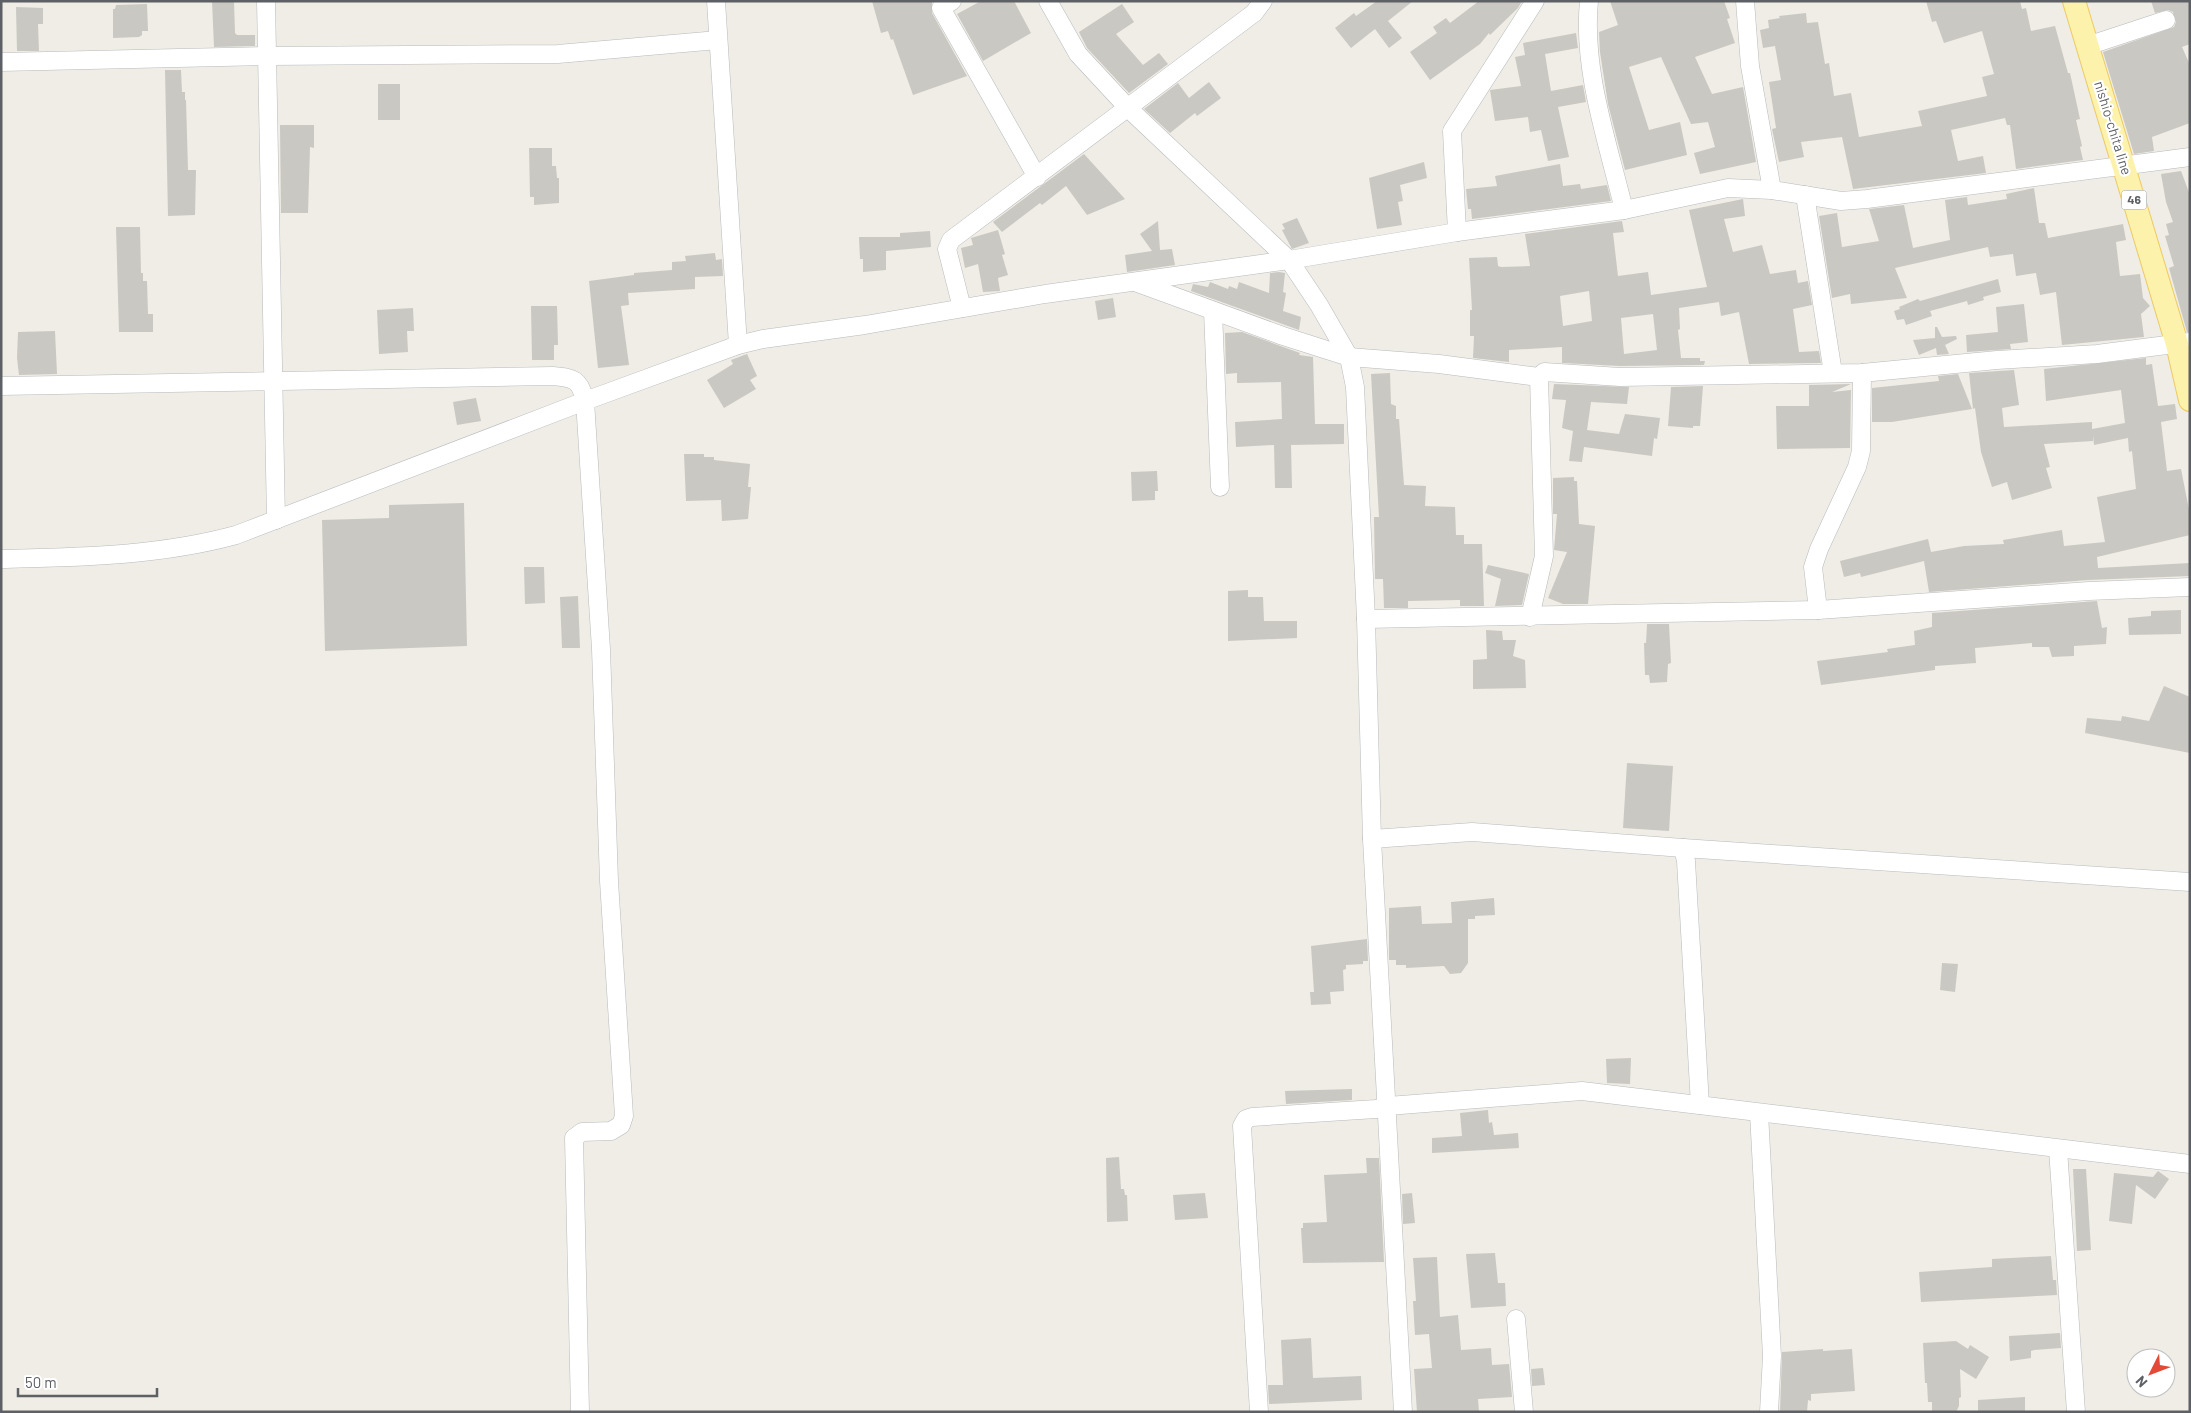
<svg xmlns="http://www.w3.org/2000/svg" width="2191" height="1413" font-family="Barlow,sans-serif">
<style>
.building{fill:#cac8c2;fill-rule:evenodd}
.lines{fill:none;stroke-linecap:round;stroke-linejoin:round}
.minor-casing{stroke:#b7babe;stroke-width:19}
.major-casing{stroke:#edca60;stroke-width:24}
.minor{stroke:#fff;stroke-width:18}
.major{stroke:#fcf2ac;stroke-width:22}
.labels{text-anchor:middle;stroke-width:4.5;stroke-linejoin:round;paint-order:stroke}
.shield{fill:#fff;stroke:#8e9093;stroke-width:1}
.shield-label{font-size:12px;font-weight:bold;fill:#5d6065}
.street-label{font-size:14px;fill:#5d6065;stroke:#fff}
</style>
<rect width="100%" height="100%" fill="#efede5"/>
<g class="building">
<polygon points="212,1 234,1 235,33 237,35 255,35 255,46 214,47"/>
<polygon points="872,1 932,1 932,13 967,76 913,95 893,39 891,40 888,31 881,33"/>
<polygon points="981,1 1014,1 1031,33 983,61 957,14"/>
<polygon points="1377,1 1413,1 1388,21 1402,38 1389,48 1375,29 1351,48 1335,28 1354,13 1356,16"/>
<polygon points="1479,1 1522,1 1518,8 1490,35 1489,33 1480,44 1430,80 1410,52 1437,33 1433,27 1446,18 1450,23"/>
<polygon points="1610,1 1724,1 1730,18 1727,19 1735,43 1695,57 1712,94 1743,87 1756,162 1700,174 1694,153 1715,147 1708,122 1691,124 1661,57 1629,67 1649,130 1680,122 1687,155 1625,170 1608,104 1600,52 1599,32 1618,25"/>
<polygon points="1926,1 2020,1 2022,9 2026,8 2031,31 2055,26 2068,73 2070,73 2080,119 2076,120 2082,146 2080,147 2083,160 2016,169 2010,125 2007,125 2005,118 1951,130 1958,161 1983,156 1986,173 1853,189 1842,137 1801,142 1804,157 1779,162 1772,129 1776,128 1769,82 1781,80 1775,46 1763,48 1760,30 1769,28 1768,20 1780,18 1779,16 1806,13 1807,23 1818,22 1825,64 1829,63 1834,96 1851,93 1859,137 1922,126 1918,111 1987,96 1982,77 1994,74 1982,31 1944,43 1936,21 1932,22"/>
<polygon points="2151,1 2190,1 2190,44 2182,47 2190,65 2190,123 2152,137 2154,151 2134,154 2103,52 2174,27 2176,22 2173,12 2168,10 2155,13"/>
<polygon points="147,4 148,31 142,31 142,35 139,37 113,38 113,9 115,9 116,5"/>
<polygon points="1122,4 1134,22 1116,34 1143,65 1159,53 1168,64 1129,93 1087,48 1079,32"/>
<polygon points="16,7 43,8 43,24 38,24 39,51 17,51"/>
<polygon points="1576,33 1578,48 1545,54 1551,91 1583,85 1586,102 1558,107 1569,157 1548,161 1541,130 1530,132 1528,117 1495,121 1490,90 1521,86 1515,57 1525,55 1523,43"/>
<polygon points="165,70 181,70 182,92 185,92 185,100 186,100 188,170 196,170 195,215 168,216"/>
<polygon points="1209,82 1221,98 1197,116 1195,113 1170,133 1144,109 1178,83 1189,98"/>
<rect x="378" y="84" width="22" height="36"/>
<polygon points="280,125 314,125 314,148 310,147 308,213 281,213"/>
<polygon points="529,148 552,148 552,166 556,166 557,178 559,178 559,203 534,205 534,197 530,197"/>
<polygon points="1084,154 1125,199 1087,215 1066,186 1042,205 1040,203 1002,232 993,222"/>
<polygon points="1424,162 1427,178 1400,185 1403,201 1398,202 1402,225 1377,229 1369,178"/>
<polygon points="1560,164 1563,186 1580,184 1581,189 1607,185 1611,201 1472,219 1471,209 1468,209 1466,189 1497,186 1495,176"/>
<polygon points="2181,171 2190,195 2190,332 2187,332 2169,268 2174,266 2165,236 2169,235 2166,224 2173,222 2166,202 2161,174"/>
<polygon points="2034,188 2039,223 2045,223 2048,238 2123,224 2126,240 2116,242 2120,276 2140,274 2143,298 2150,306 2141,314 2144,337 2062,345 2056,292 2040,295 2036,273 2016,276 2013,254 1990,257 1988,247 1895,268 1907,298 1851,304 1850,294 1832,298 1819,216 1837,213 1842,247 1879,241 1869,209 1904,205 1913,248 1950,240 1945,200 1967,197 1968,205 2007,199 2006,194"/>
<path d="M 1743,199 L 1745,216 L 1724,219 L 1733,252 L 1762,245 L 1770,274 L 1796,270 L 1798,283 L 1808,281 L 1812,305 L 1793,309 L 1799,352 L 1819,351 L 1821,363 L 1749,364 L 1739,312 L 1721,316 L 1719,302 L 1679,308 L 1680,329 L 1678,330 L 1681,358 L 1700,358 L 1700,361 L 1705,361 L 1704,365 L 1620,366 L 1562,363 L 1562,347 L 1509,350 L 1509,362 L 1473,358 L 1474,336 L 1470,336 L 1470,310 L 1472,310 L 1469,258 L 1497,257 L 1498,266 L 1501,267 L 1530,266 L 1525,234 L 1622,221 L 1624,232 L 1613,233 L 1618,276 L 1648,272 L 1651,295 L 1707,287 L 1689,210 ZM 1589,291 L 1592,321 L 1563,326 L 1560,296 ZM 1653,314 L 1657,350 L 1624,354 L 1621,318 Z"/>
<polygon points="1297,218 1309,243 1292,249 1282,230 1285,229 1282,224"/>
<polygon points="1158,221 1160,250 1172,249 1175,265 1127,272 1125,255 1152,251 1140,234"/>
<polygon points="116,227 140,227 141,273 143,273 143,281 147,281 148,314 153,314 153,332 119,332"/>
<polygon points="998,230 1005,254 1002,255 1008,275 998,278 1000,291 983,292 978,264 965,268 961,248 973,245 971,238"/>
<polygon points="930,231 931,247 886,251 886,270 863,272 863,259 860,259 859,237 900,237 900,233"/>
<polygon points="715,253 716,260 722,259 723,276 695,277 695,289 628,293 629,305 621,306 629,365 598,368 589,281 634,275 634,273 672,270 672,262 686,261 685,256"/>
<polygon points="1279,272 1285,273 1283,292 1286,293 1283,311 1301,317 1299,330 1191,291 1193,284 1208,287 1210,282 1228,289 1229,286 1237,289 1239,282 1269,293 1270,273"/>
<polygon points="1998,279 2001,292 1983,297 1984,300 1968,305 1967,301 1930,311 1932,316 1906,325 1904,319 1897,320 1894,311 1900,309 1899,307 1918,299 1920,301"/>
<polygon points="1113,298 1116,317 1098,320 1095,301"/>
<polygon points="2024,304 2028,342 2010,344 2011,349 1967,352 1966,335 1998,332 1996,307"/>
<polygon points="531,306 557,306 558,345 554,345 554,360 532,360"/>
<polygon points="413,308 414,331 407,331 408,352 379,354 377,310"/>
<polygon points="1935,327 1937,327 1942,337 1956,336 1957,339 1945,345 1949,354 1937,355 1936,348 1919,355 1913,340 1935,338"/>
<polygon points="55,331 57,374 19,375 17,358 18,332"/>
<polygon points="1242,332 1300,353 1299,355 1313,357 1315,424 1344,424 1344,444 1291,445 1292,488 1275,488 1274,445 1236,447 1235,422 1282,419 1281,382 1237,383 1237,373 1226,374 1225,333"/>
<polygon points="747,354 757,376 750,380 756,389 724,408 707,380 733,364 731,360"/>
<polygon points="2146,358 2146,365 2152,364 2158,406 2175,404 2177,419 2161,422 2167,471 2181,469 2190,515 2190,535 2097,557 2098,568 2190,563 2190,576 2088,580 1929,592 1924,561 1861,577 1860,573 1844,577 1840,561 1928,539 1931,552 1964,546 2004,544 2003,540 2062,530 2064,546 2105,542 2097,497 2136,489 2132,451 2129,452 2128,438 2094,445 2093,435 2093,441 2044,444 2050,467 2046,468 2052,488 2012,500 2007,482 1992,487 1981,452 1975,408 1973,409 1969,373 2014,370 2019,405 2002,408 2004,427 2092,422 2092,429 2125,423 2121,390 2046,401 2044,369"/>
<polygon points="1390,373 1391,404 1396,406 1396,419 1399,419 1404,485 1426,486 1425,506 1455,507 1456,535 1464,535 1464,544 1482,544 1484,606 1460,606 1460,600 1408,601 1408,608 1384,608 1383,579 1375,579 1374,517 1379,517 1371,374"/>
<polygon points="1958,374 1972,409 1892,422 1872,422 1872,388 1939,381 1938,376"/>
<polygon points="1554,384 1629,387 1627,404 1591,402 1587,430 1619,434 1625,414 1660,418 1657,439 1654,438 1652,456 1584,447 1582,462 1569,461 1573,431 1562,428 1566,400 1552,399"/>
<polygon points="1851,384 1832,392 1851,390 1850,448 1777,449 1776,406 1809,406 1809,385"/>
<polygon points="1703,386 1700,426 1693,426 1693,428 1668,426 1671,387"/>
<polygon points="476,398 481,421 457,425 453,402"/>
<polygon points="684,454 704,454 704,457 714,457 714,460 750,464 748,487 751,487 748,519 722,521 721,500 686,501"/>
<polygon points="1157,471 1158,491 1155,491 1155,500 1132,501 1131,472"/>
<polygon points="1574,477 1574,481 1577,481 1579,524 1595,526 1588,604 1563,604 1548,598 1567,552 1554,550 1557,514 1553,514 1553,478"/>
<polygon points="464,503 467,646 325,651 322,520 389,518 389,505"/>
<polygon points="1488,565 1529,574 1522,605 1495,606 1501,579 1485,573"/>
<polygon points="524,567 544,567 545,603 525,604"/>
<polygon points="1248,590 1248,597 1263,597 1264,621 1297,621 1297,638 1228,641 1228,591"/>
<polygon points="578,596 580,648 562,648 560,597"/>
<polygon points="2097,601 2102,628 2107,627 2106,644 2074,646 2074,656 2052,657 2049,647 2032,647 2032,643 1975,648 1976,663 1935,666 1935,670 1821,685 1817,661 1888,652 1887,649 1915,645 1914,631 1932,627 1932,613"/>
<polygon points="2181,610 2181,634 2129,635 2128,618 2151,616 2151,611"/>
<polygon points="1647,624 1669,624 1671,663 1668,664 1667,682 1650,683 1649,675 1645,675 1644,643 1646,643"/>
<polygon points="1486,630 1502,631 1503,640 1516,640 1513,656 1525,660 1526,688 1473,689 1473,660 1487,659"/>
<polygon points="2164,686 2190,697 2190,753 2085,733 2087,718 2121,721 2122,716 2149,721"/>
<polygon points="1627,763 1673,766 1669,831 1623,828"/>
<polygon points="1494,898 1495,915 1475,916 1475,919 1468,919 1468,963 1461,973 1450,974 1444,966 1406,968 1406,965 1396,965 1396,960 1389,960 1389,908 1421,906 1422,924 1452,923 1451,902"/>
<polygon points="1367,939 1368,961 1363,961 1363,964 1346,965 1346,969 1343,970 1344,991 1330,992 1331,1004 1311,1005 1310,992 1314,992 1311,946"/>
<polygon points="1942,963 1958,964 1955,992 1940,990"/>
<polygon points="1631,1058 1630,1084 1607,1083 1606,1059"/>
<polygon points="1352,1089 1352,1100 1286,1104 1285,1091"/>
<polygon points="1488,1110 1489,1123 1492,1122 1494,1135 1518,1133 1519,1148 1432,1153 1432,1138 1462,1136 1460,1113"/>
<polygon points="1119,1157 1121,1189 1124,1189 1125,1195 1127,1195 1128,1221 1107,1222 1106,1158"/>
<polygon points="1366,1158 1379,1158 1384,1262 1303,1263 1301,1228 1303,1228 1303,1223 1327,1222 1324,1175 1367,1173"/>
<polygon points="2073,1169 2086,1169 2091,1250 2077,1251"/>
<polygon points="2158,1171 2169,1179 2155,1199 2136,1185 2132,1224 2109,1221 2114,1173 2153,1177"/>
<polygon points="1205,1193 1208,1218 1175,1220 1173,1195"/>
<polygon points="1412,1193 1415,1223 1403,1224 1402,1194"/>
<polygon points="1495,1253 1498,1283 1505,1283 1506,1306 1471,1308 1466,1254"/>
<polygon points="2051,1256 2053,1280 2056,1280 2057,1295 1921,1302 1919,1272 1992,1267 1992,1259"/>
<polygon points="1437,1257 1440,1317 1458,1315 1461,1350 1491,1348 1492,1365 1509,1364 1512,1397 1478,1399 1479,1412 1417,1412 1414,1369 1432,1368 1429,1334 1415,1335 1413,1301 1416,1301 1413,1258"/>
<polygon points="2060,1333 2061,1348 2034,1350 2031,1351 2031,1358 2010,1361 2009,1336"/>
<polygon points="1311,1338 1313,1378 1361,1376 1362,1400 1269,1404 1268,1385 1283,1385 1281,1340"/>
<polygon points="1956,1341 1968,1349 1970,1345 1989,1357 1976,1379 1960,1369 1961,1397 1959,1398 1959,1406 1956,1412 1932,1412 1932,1402 1928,1402 1927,1383 1925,1383 1923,1343"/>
<polygon points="1823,1349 1823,1351 1852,1349 1855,1391 1811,1394 1811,1401 1808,1400 1807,1412 1780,1412 1782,1352"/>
<polygon points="1543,1368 1545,1385 1532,1386 1531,1369"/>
<polygon points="2025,1397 2025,1412 1978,1412 1978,1400"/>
</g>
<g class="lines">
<g class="minor-casing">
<g id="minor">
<polyline points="266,1 276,520"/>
<polyline points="716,1 738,345"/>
<polyline points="952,1 941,8 1037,177"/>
<polyline points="1048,1 1078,54 1129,109 1289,260 1319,305 1349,357 1355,387 1366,619 1372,839 1403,1412"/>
<path d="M 1589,1 C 1582,70 1608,143 1624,210"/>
<polyline points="1745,1 1750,66 1772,190"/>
<polyline points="2087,46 2166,20"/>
<polyline points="1,62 268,56 558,54 718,40"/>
<polyline points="1805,195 1833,373"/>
<polyline points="1457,232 1452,131 1535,1"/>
<polyline points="1135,282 1283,336 1349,357 1439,364 1539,377 1544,372 1620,377 1862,373 1997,360 2097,354 2190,342"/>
<polyline points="962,308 947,249 951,240 1254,13 1263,1"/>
<polyline points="1213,311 1220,487"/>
<path d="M 1,386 L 553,376 C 574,378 580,379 585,401 L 601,649 L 609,881 L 624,1116 L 621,1125 L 611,1131 L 582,1132 L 574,1138 L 580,1412"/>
<path d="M 1,559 C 81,557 159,556 236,535 L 585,401 L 738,345 L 763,339 L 865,325 L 1045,294 L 1289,260 L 1457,232 L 1624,210 L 1728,188 L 1772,190 L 1841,201 L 1867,199 L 2190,157"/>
<polyline points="1818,610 1813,567 1819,549 1857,467 1861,451 1862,373"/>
<polyline points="1530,617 1544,556 1539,377"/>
<polyline points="1366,619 1818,610 2089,591 2190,587"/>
<polyline points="1372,839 1472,832 1683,848 2190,882"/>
<polyline points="1683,848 1686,861 1700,1105"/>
<polyline points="1759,1113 1772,1356 1769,1412"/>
<polyline points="2058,1149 2076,1412"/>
<polyline points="1516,1319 1524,1412"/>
<polyline points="1259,1412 1242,1126 1246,1119 1252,1117 1376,1109 1388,1106 1582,1091 2190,1164"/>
</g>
</g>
<g class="major-casing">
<polyline id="major" points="2074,1 2177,344 2190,400"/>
</g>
<use href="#minor" class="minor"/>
<use href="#major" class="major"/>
</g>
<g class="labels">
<rect class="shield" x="2121.5" y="190.5" width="25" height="19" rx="4"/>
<g class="shield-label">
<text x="2134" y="204">46</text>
</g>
<g class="street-label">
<text transform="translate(2113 128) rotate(73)" y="5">nishio-chita line</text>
</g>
</g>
<rect width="2191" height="1413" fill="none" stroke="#5d6065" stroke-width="5"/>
<g transform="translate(2151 1373) rotate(228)"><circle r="24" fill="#ffffff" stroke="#bebfc1"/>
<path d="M0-4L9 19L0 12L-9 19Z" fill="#e34936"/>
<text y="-8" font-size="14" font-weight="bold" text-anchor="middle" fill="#5d6065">N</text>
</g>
<path d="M18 1388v8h139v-8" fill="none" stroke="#5d6065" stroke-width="2.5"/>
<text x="25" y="1388" font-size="15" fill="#5d6065" stroke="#ffffff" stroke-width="4" paint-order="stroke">50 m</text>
</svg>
